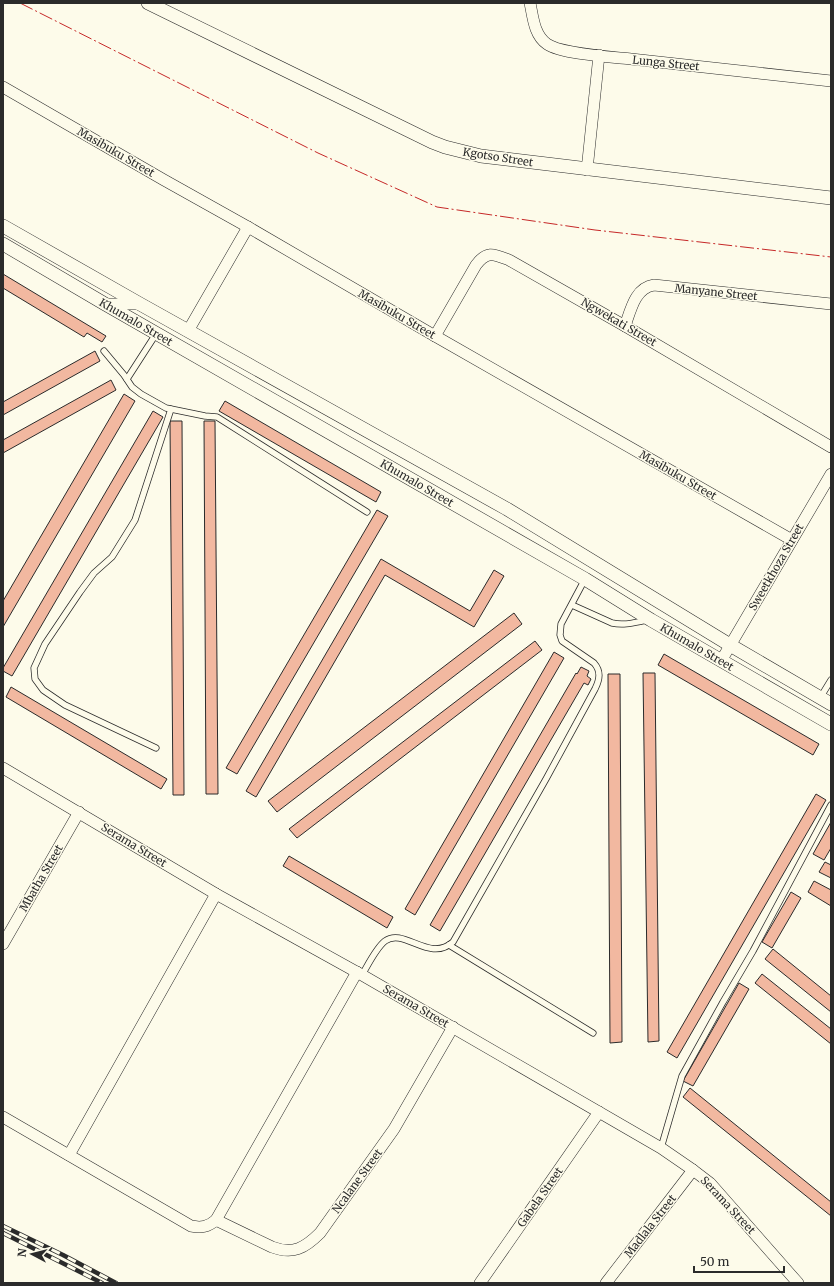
<svg xmlns="http://www.w3.org/2000/svg" width="834" height="1286" font-family="Merriweather,serif">
<style>
.building{fill:#f2b8a0;stroke:#2b2b2b}
.lines{fill:none;stroke-linecap:round;stroke-linejoin:round}
.service-casing{stroke:#2b2b2b;stroke-width:7}
.minor-casing{stroke:#2b2b2b;stroke-width:12}
.tertiary-casing{stroke:#2b2b2b;stroke-width:14}
.service{stroke:#fdfbea;stroke-width:5.5}
.minor{stroke:#fdfbea;stroke-width:11}
.tertiary{stroke:#fdfbea;stroke-width:13}
.rail-casing{stroke:#2b2b2b;stroke-width:4.5}
.rail{stroke:#fdfbea;stroke-width:3;stroke-dasharray:9;stroke-linecap:butt}
.power{stroke:#c62828;stroke-width:1;stroke-dasharray:14 3 2 3;stroke-linecap:butt}
.labels{text-anchor:middle;stroke-width:3;stroke-linejoin:round;paint-order:stroke}
.street-label{font-size:11px;fill:#2b2b2b;stroke:#fdfbea}
</style>
<rect width="100%" height="100%" fill="#fdfbea"/>
<g class="building">
<polygon points="3,274 106,336 102,342 87,333 84,337 3,288"/>
<polygon points="95,351 100,361 3,415 3,402"/>
<polygon points="111,380 116,390 3,453 3,440"/>
<polygon points="124,394 135,401 3,627 3,601"/>
<polygon points="225,401 381,492 376,502 219,411"/>
<polygon points="153,411 163,417 12,676 3,671 3,668"/>
<polygon points="170,421 182,421 184,795 173,795"/>
<polygon points="204,421 215,421 218,794 206,794"/>
<polygon points="377,510 388,516 237,774 226,768"/>
<polygon points="381,559 470,611 494,570 504,576 474,627 385,575 256,797 246,791"/>
<polygon points="514,613 522,624 277,812 268,801"/>
<polygon points="535,641 542,650 297,838 289,829"/>
<polygon points="554,652 564,658 415,915 405,909"/>
<polygon points="664,654 819,744 813,755 658,665"/>
<polygon points="581,667 589,671 587,676 591,679 588,685 584,683 440,931 430,925 576,673 577,674"/>
<polygon points="643,673 655,673 659,1041 648,1042"/>
<polygon points="608,674 620,674 622,1042 610,1043"/>
<polygon points="11,687 167,779 161,789 6,697"/>
<polygon points="816,794 826,800 677,1058 667,1052"/>
<polygon points="831,822 831,848 824,860 813,854"/>
<polygon points="289,856 393,917 387,928 283,866"/>
<polygon points="825,862 831,865 831,878 819,872"/>
<polygon points="814,881 831,890 831,906 808,892"/>
<polygon points="791,892 801,898 772,948 762,942"/>
<polygon points="773,949 831,996 831,1012 765,959"/>
<polygon points="762,974 831,1029 831,1044 755,983"/>
<polygon points="739,983 749,989 693,1086 683,1081"/>
<polygon points="690,1088 831,1202 831,1216 683,1097"/>
</g>
<g class="lines">
<g class="service-casing">
<g id="service">
<polyline points="104,351 124,375 132,387 141,394 166,408 205,416 217,417 367,512"/>
<polyline points="127,379 156,334"/>
<path d="M 572,605 L 612,623 C 625,626 636,622 648,620"/>
<polyline points="820,698 831,680"/>
<polyline points="156,748 65,705 43,690 35,679 34,668 45,644 80,592 94,573 112,557 135,520 171,409"/>
<polyline points="449,945 593,1033"/>
<path d="M 362,975 C 368,965 376,948 385,941 C 404,927 429,963 453,942 L 546,779 L 595,689 C 600,679 601,671 594,663 L 562,641 L 560,635 L 561,624 L 585,579"/>
<polyline points="661,1148 682,1076 723,1002 753,951 831,805"/>
</g>
</g>
<g class="minor-casing">
<g id="minor">
<path d="M 530,3 C 533,17 534,35 547,44 C 561,54 612,57 631,59 C 698,66 764,74 831,81"/>
<polyline points="3,87 164,180 248,227 435,336 792,540"/>
<polyline points="587,170 599,55"/>
<polyline points="105,304 140,304"/>
<path d="M 625,326 C 631,309 635,288 654,285 L 831,304"/>
<polyline points="188,331 248,227"/>
<path d="M 435,336 L 476,265 C 487,250 494,254 509,260 L 625,326 L 831,447"/>
<polyline points="721,661 831,474"/>
<polyline points="3,768 216,894 362,975 661,1148 693,1170 710,1183 798,1283"/>
<polyline points="3,944 79,812"/>
<path d="M 3,1117 L 191,1226 C 201,1228 208,1227 216,1220 L 357,972"/>
<polyline points="69,1155 216,894"/>
<path d="M 216,1220 L 272,1247 C 293,1255 305,1248 320,1233 L 394,1129 L 453,1027"/>
<polyline points="480,1283 599,1112"/>
<polyline points="606,1283 693,1170"/>
</g>
</g>
<g class="tertiary-casing">
<g id="tertiary">
<polyline points="148,3 432,142 445,147 481,156 831,198"/>
<polyline points="3,226 140,304 507,509 730,645 831,704"/>
<polyline points="3,244 105,304 585,579 651,620 831,724"/>
</g>
</g>
<use href="#service" class="service"/>
<use href="#minor" class="minor"/>
<use href="#tertiary" class="tertiary"/>
<g class="rail-casing">
<g id="rail">
<polyline points="3,1226 63,1255 116,1283"/>
<polyline points="3,1233 102,1283"/>
</g>
</g>
<use href="#rail" class="rail"/>
<polyline class="power" points="20,3 318,153 437,207 595,230 831,257"/>
</g>
<g class="labels">
<g class="street-label">
<text transform="translate(666 63) rotate(6)" y="4">Lunga Street</text>
<text transform="translate(116 152) rotate(30)" y="4">Masibuku Street</text>
<text transform="translate(498 157) rotate(9)" y="4">Kgotso Street</text>
<text transform="translate(716 292) rotate(6)" y="4">Manyane Street</text>
<text transform="translate(397 314) rotate(30)" y="4">Masibuku Street</text>
<text transform="translate(136 322) rotate(30)" y="4">Khumalo Street</text>
<text transform="translate(619 322) rotate(30)" y="4">Ngwekati Street</text>
<text transform="translate(678 475) rotate(30)" y="4">Masibuku Street</text>
<text transform="translate(417 483) rotate(30)" y="4">Khumalo Street</text>
<text transform="translate(776 567) rotate(-60)" y="4">Sweetkhoza Street</text>
<text transform="translate(697 647) rotate(30)" y="4">Khumalo Street</text>
<text transform="translate(134 845) rotate(31)" y="4">Serama Street</text>
<text transform="translate(41 878) rotate(-60)" y="4">Mbatha Street</text>
<text transform="translate(416 1006) rotate(30)" y="4">Serama Street</text>
<text transform="translate(357 1181) rotate(-54)" y="4">Ncalane Street</text>
<text transform="translate(540 1197) rotate(-55)" y="4">Gabela Street</text>
<text transform="translate(728 1205) rotate(47)" y="4">Serama Street</text>
<text transform="translate(650 1226) rotate(-52)" y="4">Madlala Street</text>
</g>
</g>
<rect width="834" height="1286" fill="none" stroke="#2b2b2b" stroke-width="8"/>
<g transform="translate(32 1254) rotate(277)" stroke="#fdfbea" stroke-width="3" paint-order="stroke">
<path d="M0-3L7 15L0 10L-7 15Z" fill="#2b2b2b"/>
<text y="-6" font-size="11" font-weight="bold" text-anchor="middle" fill="#2b2b2b">N</text>
</g>
<path d="M694 1266v6h90v-6" fill="none" stroke="#2b2b2b" stroke-width="2"/>
<text x="700" y="1266" font-size="12" fill="#2b2b2b" stroke="#fdfbea" stroke-width="3" paint-order="stroke">50 m</text>
</svg>
